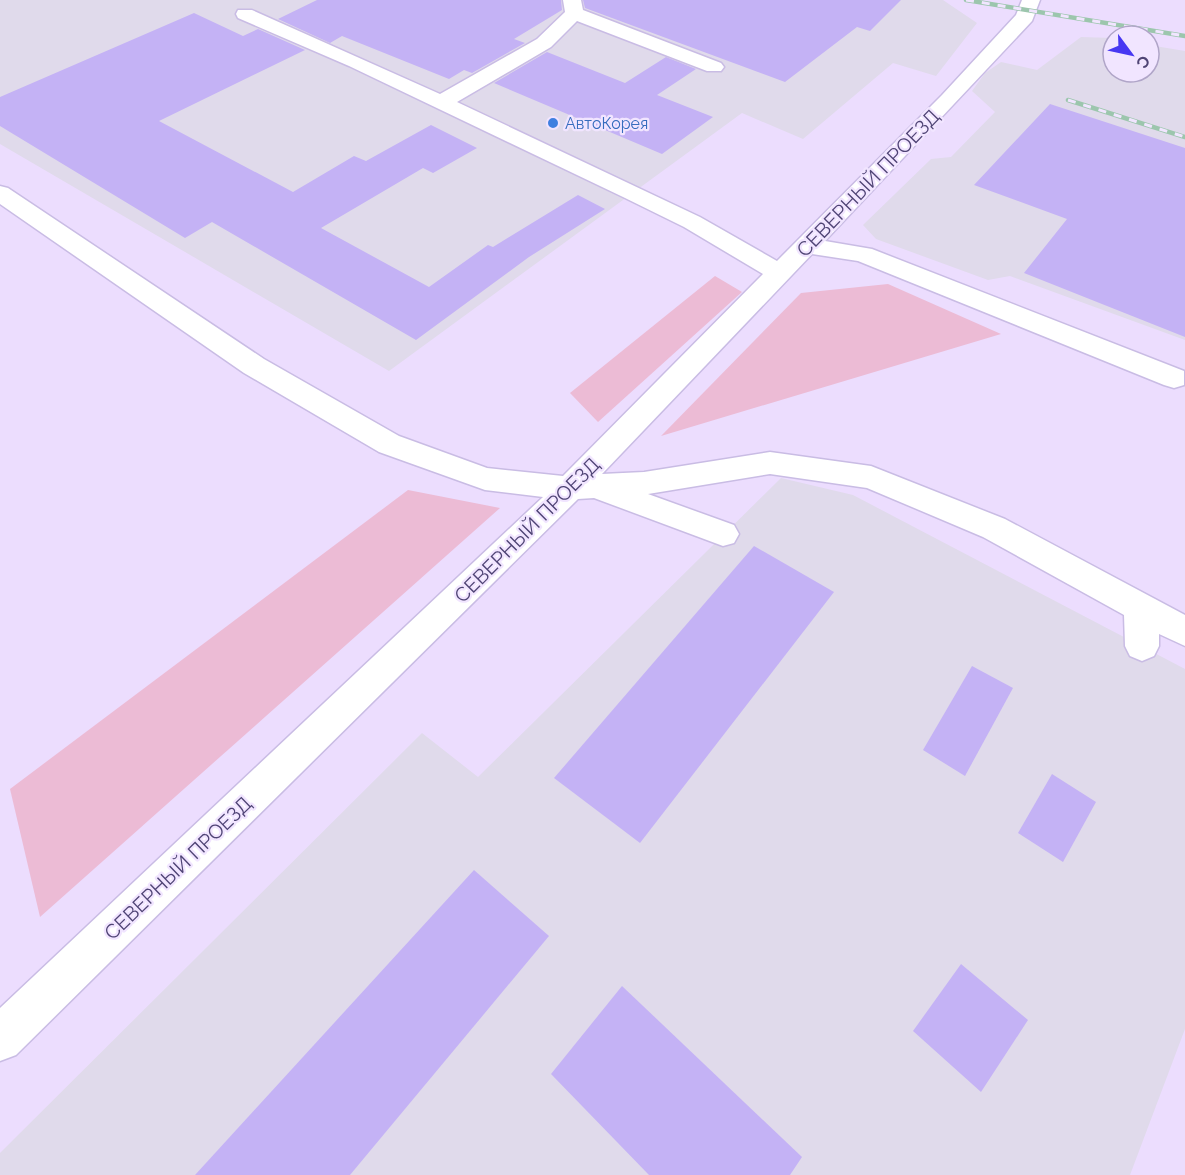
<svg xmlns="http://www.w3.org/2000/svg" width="1185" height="1175" font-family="Raleway,sans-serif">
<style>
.industrial{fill:#e0daeb}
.green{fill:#ecbbd5}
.building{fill:#c4b2f5}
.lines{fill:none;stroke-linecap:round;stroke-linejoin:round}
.minor-casing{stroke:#c9bce4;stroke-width:3}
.minor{fill:#fff;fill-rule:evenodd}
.rail-casing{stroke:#9cc6ad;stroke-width:4.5}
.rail{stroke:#f1e5ff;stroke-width:3;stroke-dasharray:8;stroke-linecap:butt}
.shop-dot{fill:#3f7fe0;stroke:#f1e5ff;stroke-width:2}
.labels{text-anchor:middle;stroke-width:4.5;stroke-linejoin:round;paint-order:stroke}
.far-shop-label{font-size:16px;fill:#366cbe;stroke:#f1e5ff;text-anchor:start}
.street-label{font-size:20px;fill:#4f4475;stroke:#f1e5ff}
</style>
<rect width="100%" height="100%" fill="#ecddfe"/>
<g class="industrial">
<polygon points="0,0 943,0 977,23 936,76 893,63 803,139 742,113 389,371 0,144"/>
<polygon points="1081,37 1113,38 1113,72 1149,72 1149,45 1185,51 1185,340 1010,276 988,280 876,239 863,225 931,159 951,157 995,112 972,91 985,73 1001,62 1037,70"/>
<polygon points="781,478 853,495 1185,669 1185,1029 1130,1175 0,1175 0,1153 422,733 478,777"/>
</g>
<g class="green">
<polygon points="715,276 742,292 598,422 570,393"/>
<polygon points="888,284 1001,334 661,436 801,293"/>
<polygon points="408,490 500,508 40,917 10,789"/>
</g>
<g class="building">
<polygon points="317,0 561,0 562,10 514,39 525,43 472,73 464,70 449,79 342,36 330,43 278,19"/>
<polygon points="583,0 901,0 870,31 857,27 785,82 585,8"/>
<polygon points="194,13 243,36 258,29 305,50 159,121 293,192 354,156 366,161 431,125 477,148 433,173 423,168 321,228 429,287 488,245 493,247 578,195 605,209 529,257 416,340 212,222 185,238 0,126 0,97"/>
<polygon points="547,52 625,83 666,57 696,69 657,95 713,117 662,154 494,83"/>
<polygon points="1050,104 1185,148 1185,337 1024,273 1067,219 974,185"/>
<polygon points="754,546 834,592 640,843 554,778"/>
<polygon points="972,666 1013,688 965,776 923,750"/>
<polygon points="1052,774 1096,802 1063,862 1018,833"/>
<polygon points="474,870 549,936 350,1175 195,1175"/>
<polygon points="961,964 1028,1020 981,1092 913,1031"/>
<polygon points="622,986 802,1157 790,1175 649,1175 551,1074"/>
</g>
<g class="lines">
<g class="minor-casing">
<polygon id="minor" points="563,0 581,0 583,10 721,63 724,67 721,71 707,71 577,21 551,47 457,102 700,217 777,261 942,95 1016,15 1022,0 1040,0 1032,21 825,241 872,249 1184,371 1184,385 1174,388 1164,385 858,261 812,254 602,474 644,472 770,452 871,466 1005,519 1185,615 1185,646 1159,634 1159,646 1154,656 1142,661 1130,656 1125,646 1124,615 983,537 867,488 770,474 648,494 734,525 739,534 734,543 723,546 594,498 578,499 16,1055 0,1061 0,1008 543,497 485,490 379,452 244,373 0,204 0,186 8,188 264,359 399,436 487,468 563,476 763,274 684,227 623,197 349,66 238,18 236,14 238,10 252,10 440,94 537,39 565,12"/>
</g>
<use href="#minor" class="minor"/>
<g class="rail-casing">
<g id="rail">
<polyline points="966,0 1185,36"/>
<polyline points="1068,100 1185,137"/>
</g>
</g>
<use href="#rail" class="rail"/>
</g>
<circle class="shop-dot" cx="553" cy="123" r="6"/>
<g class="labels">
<g class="far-shop-label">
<text x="565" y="129">АвтоКорея</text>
</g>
<g class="street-label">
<text transform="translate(868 183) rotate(-46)" y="7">СЕВЕРНЫЙ ПРОЕЗД</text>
<text transform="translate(527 530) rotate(-45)" y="7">СЕВЕРНЫЙ ПРОЕЗД</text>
<text transform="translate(178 868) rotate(-44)" y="7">СЕВЕРНЫЙ ПРОЕЗД</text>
</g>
</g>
<g transform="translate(1131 54) rotate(123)"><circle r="28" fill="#f1e5ff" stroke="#b0a5c8" stroke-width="1.5"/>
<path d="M0-4.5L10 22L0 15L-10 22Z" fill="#4737f2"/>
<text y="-9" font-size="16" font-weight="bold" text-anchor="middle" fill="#4f4475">С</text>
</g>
</svg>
